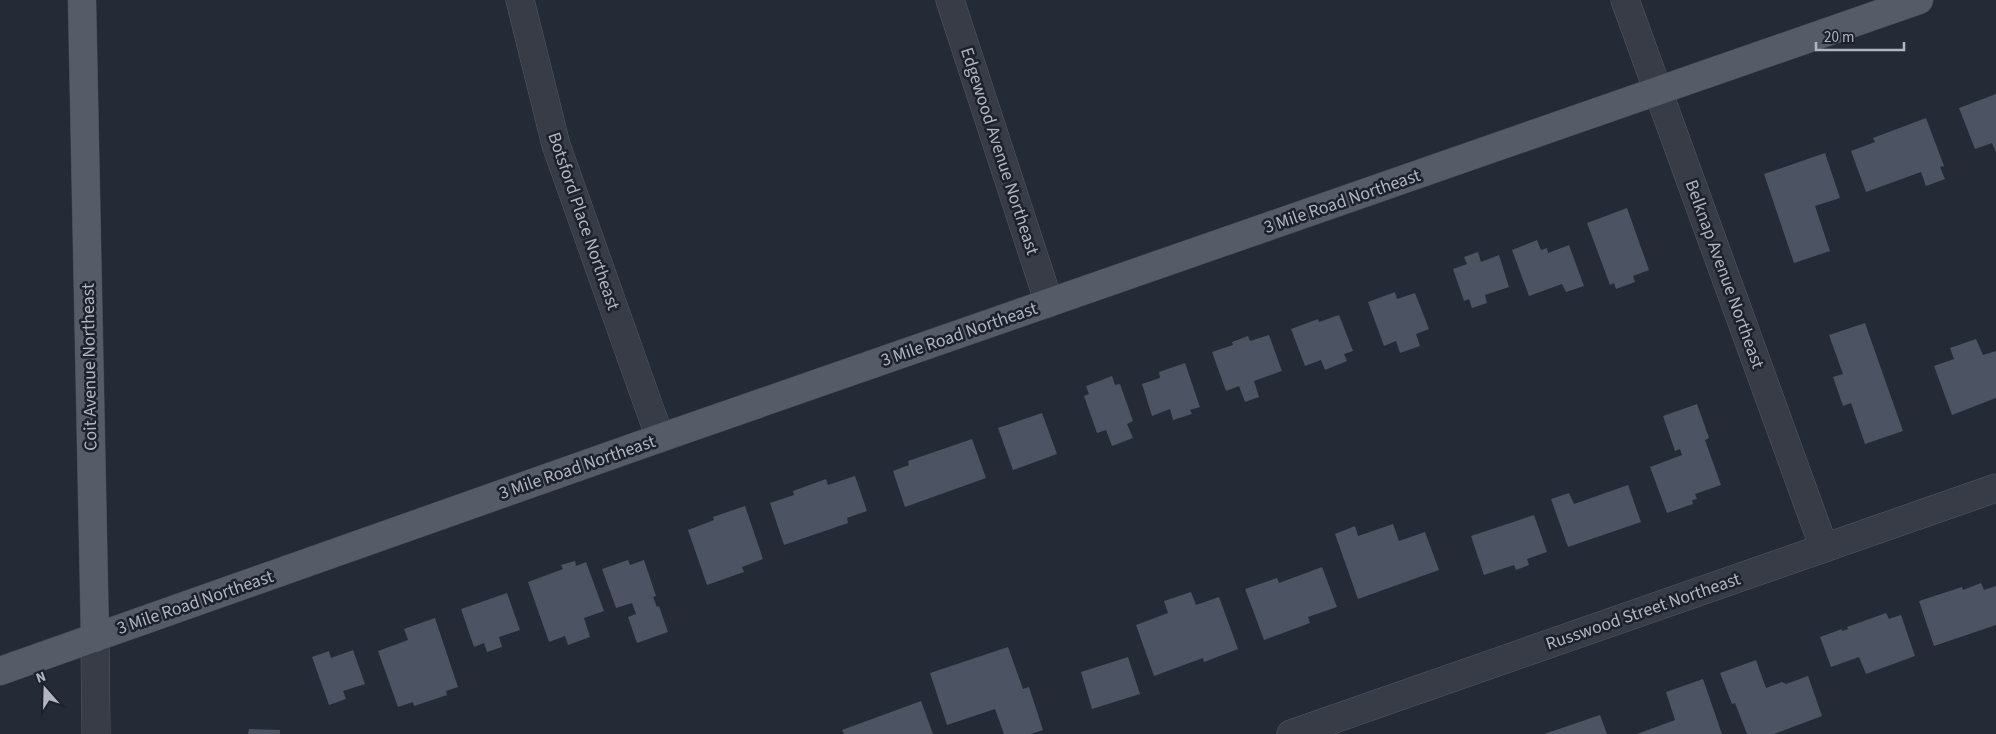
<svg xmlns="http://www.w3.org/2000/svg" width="1996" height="734" font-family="'Source Sans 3',sans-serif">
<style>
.building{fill:#4c5362}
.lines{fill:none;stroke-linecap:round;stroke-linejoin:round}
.minor-casing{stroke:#555965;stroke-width:29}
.major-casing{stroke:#404550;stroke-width:29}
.minor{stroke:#373c47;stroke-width:28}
.major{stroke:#555b67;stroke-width:28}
.labels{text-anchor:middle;stroke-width:5;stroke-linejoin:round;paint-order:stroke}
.street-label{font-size:18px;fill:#b2b6c3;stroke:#1c212c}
</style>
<rect width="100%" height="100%" fill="#242a36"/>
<g class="building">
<polygon points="1996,94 1996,152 1992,143 1975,149 1959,108"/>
<polygon points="1926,118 1944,166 1940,167 1945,179 1926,186 1921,172 1866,192 1851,151 1875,142 1873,138"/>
<polygon points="1825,153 1840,198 1815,206 1830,251 1794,263 1764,174"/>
<polygon points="1627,208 1649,270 1633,276 1635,282 1616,289 1614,283 1610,285 1587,223"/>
<polygon points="1537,240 1541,250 1547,248 1548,253 1569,245 1584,286 1566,292 1562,284 1529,296 1512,250"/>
<polygon points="1478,252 1481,262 1499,255 1509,287 1485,295 1487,303 1472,308 1469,299 1464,301 1453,269 1467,264 1464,257"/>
<polygon points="1395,292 1397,299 1415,293 1429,329 1416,334 1420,346 1400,353 1396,341 1384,346 1368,302"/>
<polygon points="1339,315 1353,351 1344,354 1347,361 1325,370 1321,360 1305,366 1291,329 1318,319 1319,322"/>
<polygon points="1865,323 1903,431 1865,444 1851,403 1843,406 1833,377 1843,374 1829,335"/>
<polygon points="1269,335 1282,371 1254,381 1259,397 1245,402 1239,386 1226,391 1212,352 1233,345 1232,342 1248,336 1250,341"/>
<polygon points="1976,339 1983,355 1996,351 1996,398 1952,415 1934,366 1954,359 1950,348"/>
<polygon points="1185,363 1200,407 1190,410 1192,414 1173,420 1170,409 1152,416 1142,384 1160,378 1159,372"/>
<polygon points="1112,376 1115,385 1120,384 1133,421 1127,424 1133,438 1112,446 1106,430 1097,433 1084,396 1089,394 1086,386"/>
<polygon points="1697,404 1709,438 1705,440 1721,485 1695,494 1697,499 1692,500 1693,504 1667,513 1650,467 1682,455 1680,449 1675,451 1663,416"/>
<polygon points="1042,413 1057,454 1013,470 998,428"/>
<polygon points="972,439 986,478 905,507 893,471 909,465 908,461"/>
<polygon points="855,476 867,511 847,518 848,523 784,545 770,503 794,495 793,491 826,479 828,485"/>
<polygon points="1628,485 1641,522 1568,547 1551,499 1569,493 1574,504"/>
<polygon points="745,506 763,559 742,567 744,572 707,585 688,530 714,520 713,517"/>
<polygon points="1534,515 1547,552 1527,559 1529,565 1516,570 1514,565 1484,575 1471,536"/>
<polygon points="1393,524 1399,541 1425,532 1439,570 1358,599 1335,534 1355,526 1358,536"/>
<polygon points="628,560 630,565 644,560 656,596 653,597 657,607 659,606 668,632 637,643 628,617 636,614 632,603 616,608 602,569"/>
<polygon points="575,561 576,566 586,562 604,611 584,618 590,637 568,645 565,636 549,642 528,582 563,569 561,565"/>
<polygon points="1322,567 1337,607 1308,617 1310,623 1264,640 1245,589 1277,578 1279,583"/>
<polygon points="1981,583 1984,590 1996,586 1996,625 1934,646 1919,601 1962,587 1963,590"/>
<polygon points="1191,592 1196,605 1219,597 1238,649 1204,662 1203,658 1154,676 1136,625 1168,613 1164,601"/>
<polygon points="507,593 520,630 499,637 502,647 487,652 484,643 474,647 461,609"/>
<polygon points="1886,613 1889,619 1901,615 1915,656 1866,674 1859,657 1831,667 1820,637 1842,629 1842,631 1848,629 1847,627"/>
<polygon points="435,618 458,687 446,691 447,695 414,706 413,702 398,707 378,651 408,640 404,629"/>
<polygon points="1008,647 1023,689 1029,687 1043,730 1031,734 1004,734 995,709 947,725 930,673"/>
<polygon points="353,650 365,684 343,691 346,699 329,705 312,657 329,651 331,658"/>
<polygon points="1128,657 1140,694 1092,709 1081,672"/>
<polygon points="1756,660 1766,688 1782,682 1786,684 1808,676 1822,716 1774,734 1747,734 1735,703 1732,704 1720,673"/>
<polygon points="1703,679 1722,734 1637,734 1675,720 1666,692"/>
<polygon points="921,701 933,734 844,734 842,730"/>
<polygon points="1600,715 1607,734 1544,734"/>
<polygon points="249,729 280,730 280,734 248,734"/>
</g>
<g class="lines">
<g class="minor-casing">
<g id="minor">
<polyline points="520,0 556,145 660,438"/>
<polyline points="950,0 1049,303"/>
<polyline points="1625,0 1824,548"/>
<polyline points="95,638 96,734"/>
<polyline points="1291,734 1996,488"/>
</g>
</g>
<g class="major-casing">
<g id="major">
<polyline points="82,0 95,638"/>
<polyline points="0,671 660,438 1919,0"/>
</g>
</g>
<use href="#minor" class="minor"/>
<use href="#major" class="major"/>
</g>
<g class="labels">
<g class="street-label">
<text transform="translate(1000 151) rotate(72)" y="6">Edgewood Avenue Northeast</text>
<text transform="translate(1342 201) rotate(-19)" y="6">3 Mile Road Northeast</text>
<text transform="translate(584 221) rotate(71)" y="6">Botsford Place Northeast</text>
<text transform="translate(1725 274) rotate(70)" y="6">Belknap Avenue Northeast</text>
<text transform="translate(959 334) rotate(-19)" y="6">3 Mile Road Northeast</text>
<text transform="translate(89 367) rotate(-91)" y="6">Coit Avenue Northeast</text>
<text transform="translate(577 467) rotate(-19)" y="6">3 Mile Road Northeast</text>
<text transform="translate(195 602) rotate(-19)" y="6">3 Mile Road Northeast</text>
<text transform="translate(1643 611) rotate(-19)" y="6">Russwood Street Northeast</text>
</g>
</g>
<g transform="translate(45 689) rotate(340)" stroke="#1c212c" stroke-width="4" paint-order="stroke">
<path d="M0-4L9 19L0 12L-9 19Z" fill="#b2b6c3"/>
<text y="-8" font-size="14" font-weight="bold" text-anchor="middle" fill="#b2b6c3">N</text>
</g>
<path d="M1816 42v8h88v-8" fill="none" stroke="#b2b6c3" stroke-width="2.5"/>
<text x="1824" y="42" font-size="15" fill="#b2b6c3" stroke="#1c212c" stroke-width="4" paint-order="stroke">20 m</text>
</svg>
